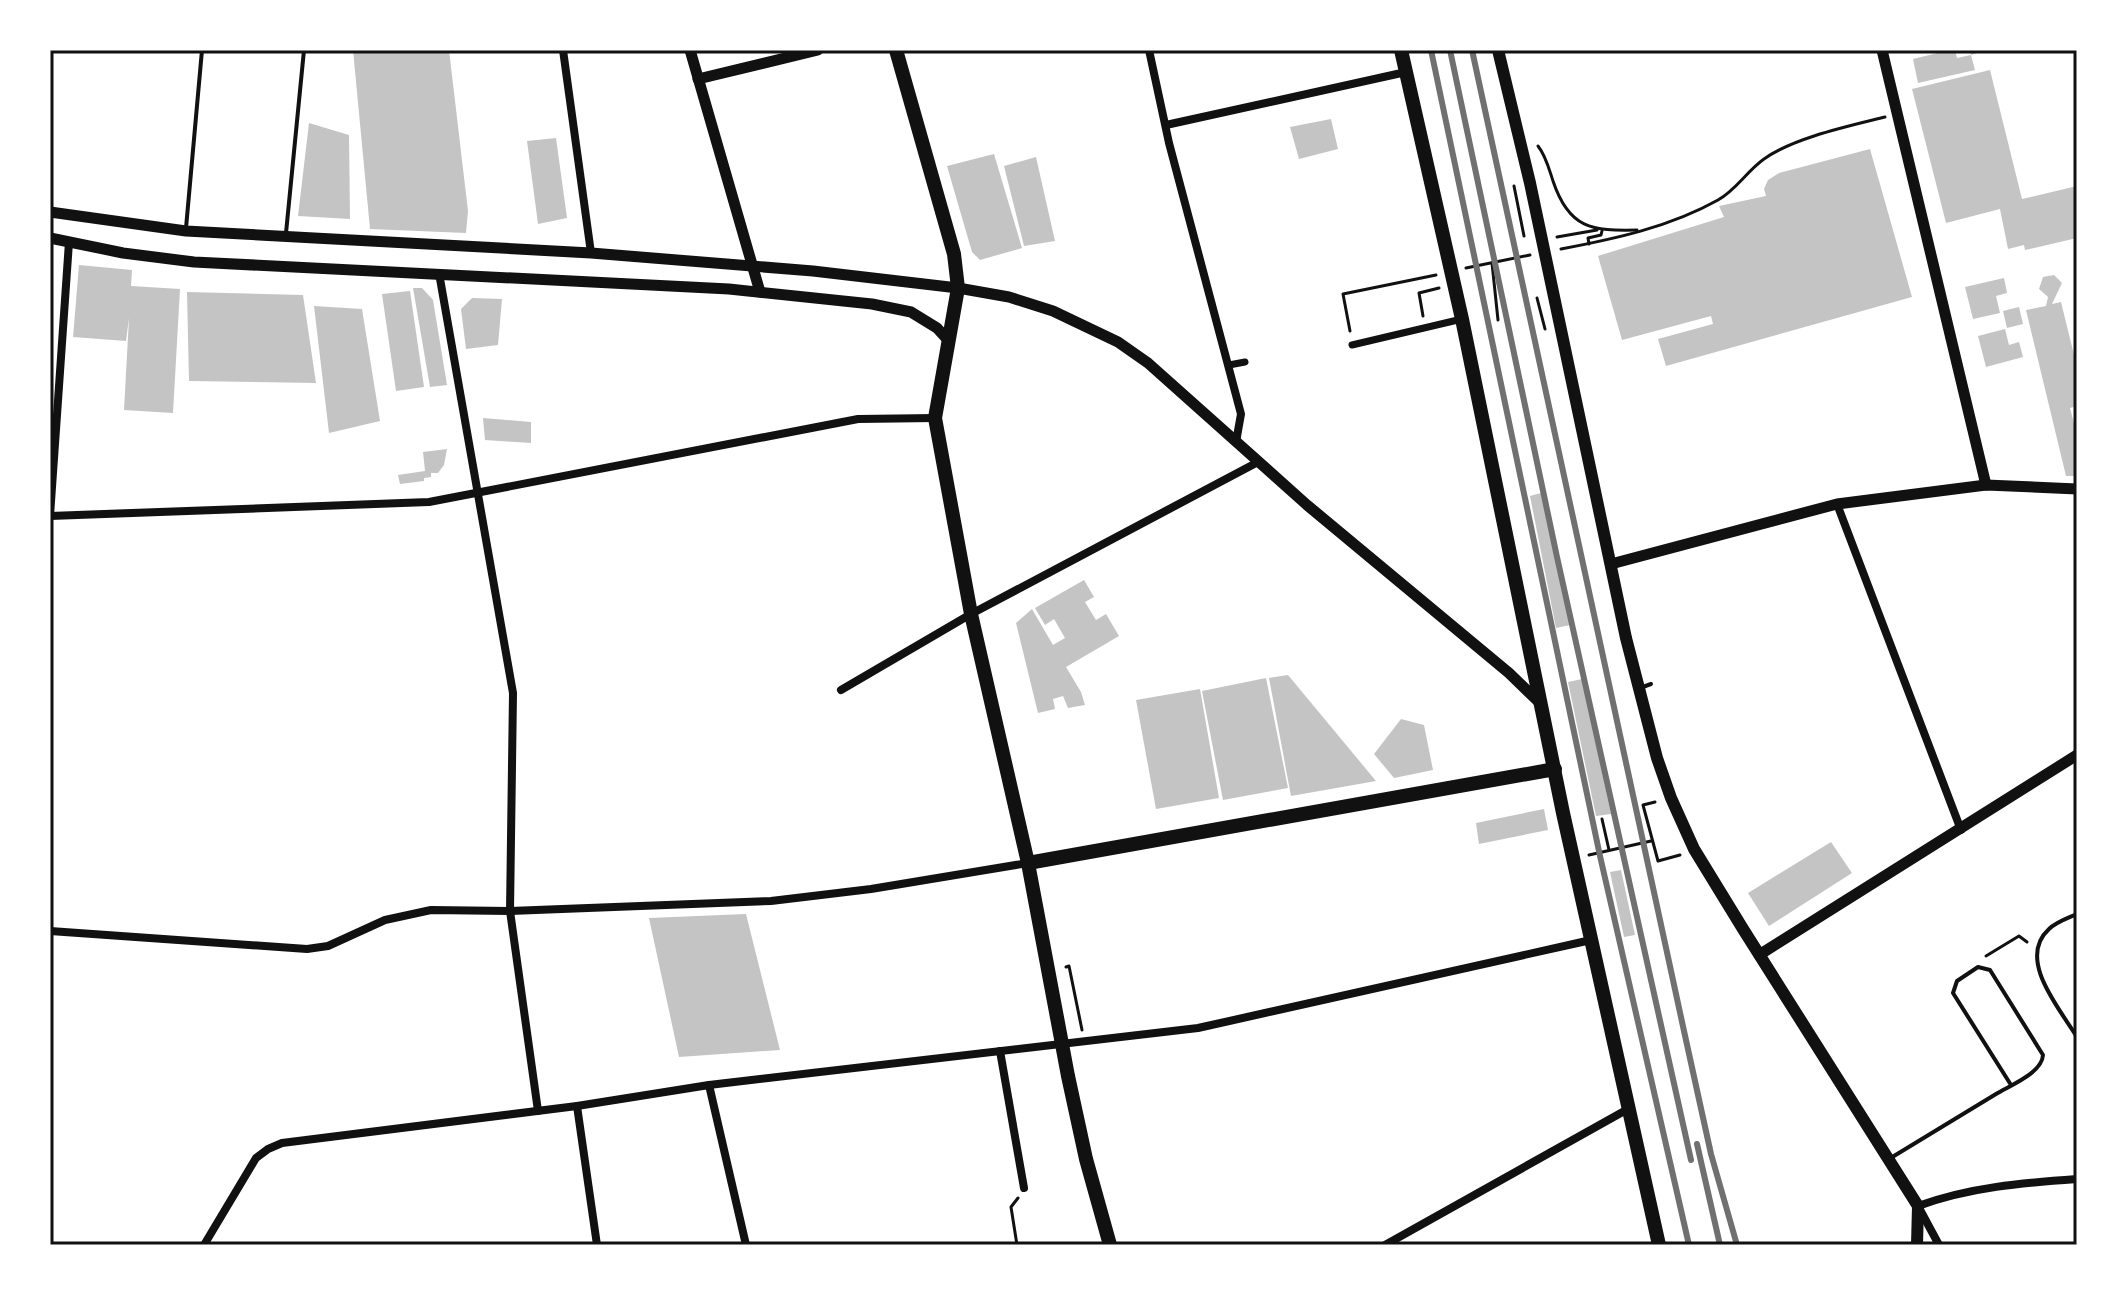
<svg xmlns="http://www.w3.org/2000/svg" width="2127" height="1295" font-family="Figtree,sans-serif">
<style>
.building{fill:#c4c4c4}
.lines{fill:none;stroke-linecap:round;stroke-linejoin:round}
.path{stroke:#111;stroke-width:3}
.service{stroke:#111;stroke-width:4}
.pedestrian{stroke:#111;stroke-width:7}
.minor{stroke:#111;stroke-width:8}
.tertiary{stroke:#111;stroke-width:11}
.secondary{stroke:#111;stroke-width:12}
.primary{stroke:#111;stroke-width:14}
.rail{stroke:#707070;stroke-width:6}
.neatline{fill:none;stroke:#111;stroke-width:3}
</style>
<rect width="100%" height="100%" fill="#fff"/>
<g class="building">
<polygon points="353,50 449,50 468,211 466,233 370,229"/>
<polygon points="1950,50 1955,50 1957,58 1971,55 1970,50 1984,51 1971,55 1975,70 1918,83 1913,59"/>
<polygon points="1990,70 2022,199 2077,186 2077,238 2025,250 2024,245 2008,249 2000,209 1946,223 1912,89"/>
<polygon points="1331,119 1338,149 1299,159 1290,127"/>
<polygon points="309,123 349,135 350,219 298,216"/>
<polygon points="556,138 567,218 538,224 527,141"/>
<polygon points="1870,149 1912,297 1666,366 1658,339 1713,324 1711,316 1622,340 1598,256 1724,217 1719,206 1766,196 1764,189 1768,180 1779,173"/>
<polygon points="994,154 1022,248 980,260 972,252 947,166"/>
<polygon points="1036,157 1055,241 1024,246 1004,166"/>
<polygon points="79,265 132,270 131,286 180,289 173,413 124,410 129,318 126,341 73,337"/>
<polygon points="2054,275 2062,283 2052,304 2061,302 2077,367 2077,406 2070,408 2077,435 2077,476 2066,476 2026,310 2046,306 2048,297 2039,289 2043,277"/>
<polygon points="2004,278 2007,293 1996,296 2000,313 1973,319 1965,287"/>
<polygon points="413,288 422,288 433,300 447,385 430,387"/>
<polygon points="410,291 424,387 396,391 382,294"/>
<polygon points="187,292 303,295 316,383 189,381"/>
<polygon points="472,298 502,299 498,345 466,349 461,309"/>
<polygon points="314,306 362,309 380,421 329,433"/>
<polygon points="2019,307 2023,324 2007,328 2003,311"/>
<polygon points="2005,329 2009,345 2019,342 2023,357 1986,367 1978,336"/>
<polygon points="483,418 531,422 531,443 485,440"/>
<polygon points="447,449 444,465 438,473 431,473 431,477 424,478 424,481 400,484 398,475 425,471 423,452"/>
<polygon points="1541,493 1570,625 1556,628 1530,496"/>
<polygon points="1084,580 1094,597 1085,602 1096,620 1106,614 1119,636 1066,667 1081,692 1085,705 1068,708 1063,696 1053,699 1055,709 1038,713 1016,623 1032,609 1053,645 1065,638 1054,619 1045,625 1035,608"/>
<polygon points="1288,675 1376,781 1291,796 1269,678"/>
<polygon points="1266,678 1288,788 1223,800 1202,691"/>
<polygon points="1582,679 1611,814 1596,816 1568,682"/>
<polygon points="1200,689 1219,798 1156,809 1136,700"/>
<polygon points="1401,719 1424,725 1433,770 1394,778 1374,754"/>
<polygon points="1544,809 1548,830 1479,844 1476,823"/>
<polygon points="1831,842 1852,873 1769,926 1748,893"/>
<polygon points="1621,870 1635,935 1624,937 1610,872"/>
<polygon points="746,914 780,1050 679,1057 649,918"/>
</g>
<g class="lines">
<g class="path">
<path d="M 1538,146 C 1546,156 1549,169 1553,181 C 1569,229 1592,231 1637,230"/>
<polyline points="1514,186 1524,236"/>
<polyline points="1557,237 1597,230"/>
<polyline points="1589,244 1588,238 1601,235 1602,231"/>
<path d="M 1561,249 C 1614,239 1670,227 1718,200 C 1736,190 1747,171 1764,159 C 1793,138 1849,126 1885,117"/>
<polyline points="1492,263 1498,320"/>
<polyline points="1466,268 1530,255"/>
<polyline points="1537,298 1545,329"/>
<polyline points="1423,316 1419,293 1439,288"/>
<polyline points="1350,331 1343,294 1436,275"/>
<polyline points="1655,802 1643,805 1658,861 1680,855"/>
<polyline points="1602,819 1609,850"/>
<polyline points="1589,855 1651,841"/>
<polyline points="1986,956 2019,936 2027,942"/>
<polyline points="1066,967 1069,966 1082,1030"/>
<polyline points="1017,1245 1011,1207 1018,1198"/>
</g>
<g class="service">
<polyline points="186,228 202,50"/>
<polyline points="286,233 304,50"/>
<polyline points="1640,688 1651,684"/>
<path d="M 2077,914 C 2068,918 2056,922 2049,929 C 2016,959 2060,1009 2077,1037"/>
<path d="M 1889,1159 L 1996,1094 C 2011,1085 2042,1073 2043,1055 L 1990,970 L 1978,967 L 1957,981 L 1953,993 L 2011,1085"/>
</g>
<g class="pedestrian">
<polyline points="1352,345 1462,319"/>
<polyline points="1229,365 1245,362"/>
</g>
<g class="minor">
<polyline points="563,50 591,253"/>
<polyline points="1149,50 1169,143 1241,414 1236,442"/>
<polyline points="1166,125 1406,72"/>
<polyline points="439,273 513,693 510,911 538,1111"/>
<polyline points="1837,504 1961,830"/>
<polyline points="50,516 429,502 858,419 935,418"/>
<polyline points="50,516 69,242"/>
<polyline points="841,690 971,614 1258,462"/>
<polyline points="50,931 307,949 328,946 385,920 431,910 510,911 771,901 871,889 1028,863"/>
<polyline points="1000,1051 1024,1188"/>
<polyline points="709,1085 746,1245"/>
<polyline points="577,1106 597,1245"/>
<polyline points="204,1245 256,1158 268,1149 282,1143 577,1106 709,1085 1198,1028 1591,940"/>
<polyline points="1385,1245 1628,1109"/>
<path d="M 1939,1245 L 1918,1206 C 1970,1187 2022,1183 2077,1179"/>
</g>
<g class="tertiary">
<polyline points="690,50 760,292"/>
<polyline points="1882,50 1986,485"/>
<polyline points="698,79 818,50"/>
<polyline points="50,212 186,231 591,253 813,271 958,288 1009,297 1053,311 1118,342 1148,363 1307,505 1509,673 1541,704"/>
<polyline points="50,238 123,253 194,262 729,289 872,304 911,312 937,328 948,340"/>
<polyline points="1611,564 1837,504 1986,485 2077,489"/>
<polyline points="1759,955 2077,755"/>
</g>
<polyline class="secondary" points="1498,50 1530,183 1626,638 1657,758 1671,798 1694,849 1743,929 1918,1206 1917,1245"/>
<g class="primary">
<polyline points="896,50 954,254 958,288 935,418 971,614 1028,863 1068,1076 1086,1159 1110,1245"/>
<polyline points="1401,50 1462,319 1563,813 1659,1245"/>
<polyline points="1028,863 1555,769"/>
</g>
<g class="rail">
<polyline points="1431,50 1600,856 1689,1245"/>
<polyline points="1450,50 1557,557 1691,1160"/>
<polyline points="1472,50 1684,1031 1711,1154 1737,1245"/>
<polyline points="1697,1144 1720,1245"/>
</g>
</g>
<rect width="2127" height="1295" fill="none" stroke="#ffffff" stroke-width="104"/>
<rect x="52" y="52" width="2023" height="1191" class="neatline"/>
</svg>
